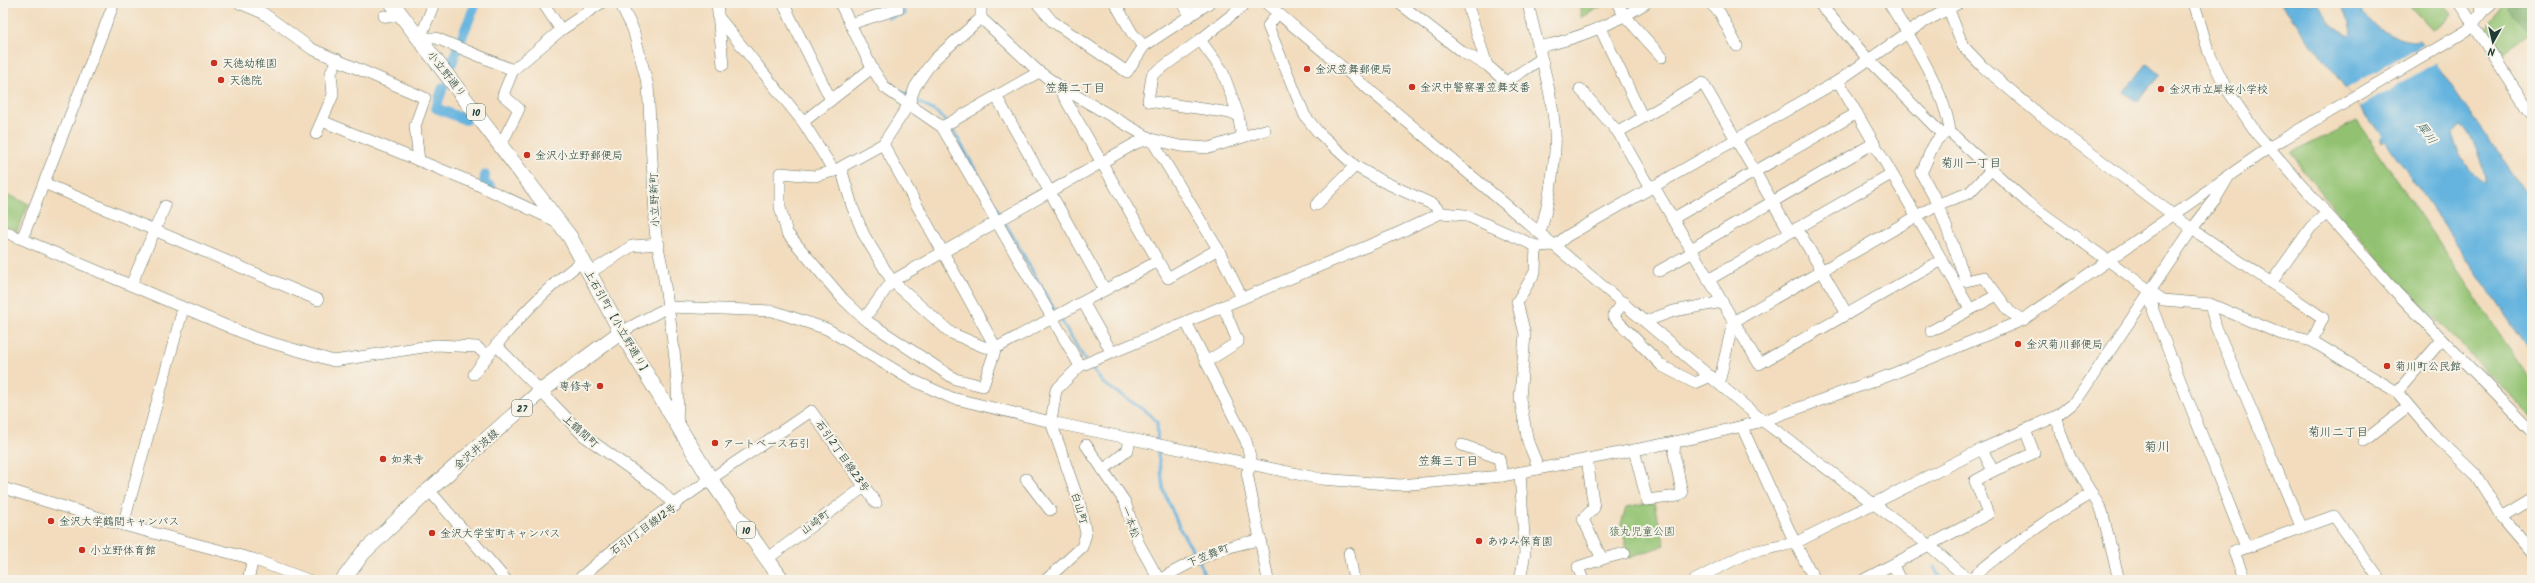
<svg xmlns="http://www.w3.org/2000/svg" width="2535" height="583" font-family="Kalam,'Klee One',sans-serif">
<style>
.green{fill:#92c271;stroke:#588052}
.forest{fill:#75a863;stroke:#4a724c}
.water{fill:#65b4df;stroke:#42788a;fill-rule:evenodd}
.pier{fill:#f2dcbd}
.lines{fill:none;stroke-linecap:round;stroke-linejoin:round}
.stream{stroke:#65b4df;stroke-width:3}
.canal{stroke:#65b4df;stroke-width:10}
.minor-casing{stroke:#697564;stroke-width:12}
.major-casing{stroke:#697564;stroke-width:16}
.minor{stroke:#fff;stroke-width:11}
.major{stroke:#fff;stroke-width:15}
.poi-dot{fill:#c8321e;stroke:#f7f3e8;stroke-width:1.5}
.labels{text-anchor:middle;stroke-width:4;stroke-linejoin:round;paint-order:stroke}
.shield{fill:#f7f3e8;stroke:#60746a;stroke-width:1}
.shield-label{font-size:10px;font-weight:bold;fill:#1f3d34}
.poi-label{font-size:11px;fill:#1f3d34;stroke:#f7f3e8;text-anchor:start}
.street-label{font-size:11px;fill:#1f3d34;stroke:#f7f3e8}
.park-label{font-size:11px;fill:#3c5e43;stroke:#f7f3e8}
.neighbourhood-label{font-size:12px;fill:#1f3d34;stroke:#f7f3e8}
.water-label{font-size:12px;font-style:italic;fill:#305b5f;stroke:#f7f3e8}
.quarter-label{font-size:13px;fill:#1f3d34;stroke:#f7f3e8}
</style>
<rect width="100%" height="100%" fill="#f7f3e8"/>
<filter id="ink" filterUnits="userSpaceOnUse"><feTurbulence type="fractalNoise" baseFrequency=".025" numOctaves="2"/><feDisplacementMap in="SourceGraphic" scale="8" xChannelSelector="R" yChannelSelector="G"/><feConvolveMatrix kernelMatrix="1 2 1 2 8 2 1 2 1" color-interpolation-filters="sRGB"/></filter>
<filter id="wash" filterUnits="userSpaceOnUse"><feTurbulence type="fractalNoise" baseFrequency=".012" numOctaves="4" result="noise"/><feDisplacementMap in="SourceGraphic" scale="16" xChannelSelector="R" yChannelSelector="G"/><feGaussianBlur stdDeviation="0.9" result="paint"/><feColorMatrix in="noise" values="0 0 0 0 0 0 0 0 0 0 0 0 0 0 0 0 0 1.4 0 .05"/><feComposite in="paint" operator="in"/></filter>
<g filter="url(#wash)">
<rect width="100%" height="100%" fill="#f2dcbd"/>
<g class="green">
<polygon points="1588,3 1607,3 1581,18 1581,8"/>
<polygon points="2408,3 2445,3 2452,14 2446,22 2433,30"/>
<polygon points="2503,3 2529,3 2532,7 2532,31 2502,53 2485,31"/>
<polygon points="2357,121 2532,382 2532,418 2388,270 2338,214 2291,153"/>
<polygon points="3,193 29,204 17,231 3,225"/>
<polygon points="1646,503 1654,504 1665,545 1629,558 1621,524 1626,507"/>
</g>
<polygon class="forest" points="2512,3 2529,3 2532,6 2532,35 2512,14 2508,6"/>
<g class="water">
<path d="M 2281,3 L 2317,3 L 2333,26 L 2349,35 L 2352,32 L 2350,22 L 2339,3 L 2355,3 C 2359,7 2361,13 2366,18 C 2375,27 2406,45 2419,40 L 2430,55 L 2532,202 L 2532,353 L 2385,140 L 2382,142 L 2379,139 L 2382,136 ZM 2461,126 C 2469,126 2487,173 2485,182 C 2472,179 2453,145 2452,133 Z"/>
<polygon points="2147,64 2160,75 2136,102 2124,92"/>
</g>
<polygon class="pier" points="2424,43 2437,62 2360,107 2346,89"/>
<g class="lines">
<g class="stream">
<polyline points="888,18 905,14 902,7"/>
<polyline points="870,52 879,69"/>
<polyline points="885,81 909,96"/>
<polyline points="914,99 939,114 953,130 1056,313"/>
<polyline points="1059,317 1085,360"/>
<polyline points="1089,365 1103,383 1147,412 1157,422 1158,454 1164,491 1180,529 1200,562 1205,580"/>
<polyline points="1934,567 1941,580"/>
</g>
<g class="canal">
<polyline points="459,44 476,3"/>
<polyline points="452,63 457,49"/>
<polyline points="443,87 436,108 466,120"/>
<polyline points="485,175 484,184 491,187"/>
</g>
</g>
</g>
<g filter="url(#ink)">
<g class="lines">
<g class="minor-casing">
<g id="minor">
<polyline points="239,3 263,13 312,49 425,98 415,126 419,161"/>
<polyline points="543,3 561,30"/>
<path d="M 620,3 L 633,29 L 648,86 L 655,215 C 653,234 660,252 663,272 C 670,322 680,374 677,425"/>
<polyline points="717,3 723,65"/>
<polyline points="783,3 831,100 872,68"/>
<polyline points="840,3 872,68 885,88 942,127 1080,366"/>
<polyline points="981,3 981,18 936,58 927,69 915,87 909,104 883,144 834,171 815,176 780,173 780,207 787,233 843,299 864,319 892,281 1136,143 1151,139"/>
<polyline points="1037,3 1052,21 1127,72 1144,46"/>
<polyline points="1115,3 1132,33 1144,46 1209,3"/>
<polyline points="1183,3 1190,16"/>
<polyline points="1266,3 1763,421 1930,546 1969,580"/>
<polyline points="1399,3 1462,52 1487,65 1506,82 1541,59"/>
<polyline points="1467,3 1487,65"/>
<path d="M 1528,3 C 1537,45 1552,89 1555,132 C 1557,157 1548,208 1540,232"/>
<polyline points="1617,3 1625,16 1662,57"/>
<polyline points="1710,3 1720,13 1737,46"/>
<polyline points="1819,3 1868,59 1942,134"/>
<path d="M 1889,3 C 1910,37 1946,92 1950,132 L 2027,202 L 2163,300 L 2210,304 L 2281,334 L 2312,341 L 2397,392 L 2431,432 L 2475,474 L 2502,517 L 2532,552"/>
<polyline points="2194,3 2209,53 2226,88 2257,134 2395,291 2532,431"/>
<polyline points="2459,3 2532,115"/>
<polyline points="1949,10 1963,46 1983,67 2040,115 2192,229 2323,318 2312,341"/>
<polyline points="2482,12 2492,3"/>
<polyline points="1278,13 1268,26 1305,116 1318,132 1355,166 1380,180 1434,205 1441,213"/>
<polyline points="384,16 391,17 399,12"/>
<polyline points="981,18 1038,71 1059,86 1151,139 1180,146 1209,148 1265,130"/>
<polyline points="720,19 803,122 834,171"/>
<polyline points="850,24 898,9 896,3"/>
<polyline points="1600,28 1642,116"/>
<polyline points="420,39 434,3"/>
<polyline points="1200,40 1222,70 1238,114"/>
<polyline points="422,42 430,38 436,38 513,70"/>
<path d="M 1539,47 C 1577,39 1612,25 1646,3"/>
<polyline points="1059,88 1158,261"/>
<polyline points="1580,89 1618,132"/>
<polyline points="996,96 1105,290 1158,261 1168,278 1218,249"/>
<polyline points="322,121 474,183 556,221"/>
<polyline points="803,122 831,100"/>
<polyline points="942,127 1039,72"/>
<path d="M 1950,132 C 1932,136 1930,157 1921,173 L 1938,204 L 1966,281 L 1984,277 L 2010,312 L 2023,320"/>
<polyline points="316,134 333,95 331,73 337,59"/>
<polyline points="1242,137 1238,114 1148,101 1152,75 1200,40 1243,6"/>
<polyline points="1151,139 1218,249 1242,298"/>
<polyline points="501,145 519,109 503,95 513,70 561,30 601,3"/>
<polyline points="841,168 852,206 864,235 892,281 951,333 984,347 996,348 1105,290"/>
<polyline points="44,183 318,300"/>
<polyline points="1653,185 1759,364 1942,260 1838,81"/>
<polyline points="1649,187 1618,132 1703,83 1790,232"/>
<polyline points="1316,205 1355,166"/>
<polyline points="1672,219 1857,113"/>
<polyline points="1797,228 1847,314"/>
<polyline points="3,231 255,338 334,361 436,345 477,347 487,356"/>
<polyline points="22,239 114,3"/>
<polyline points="1536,246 1535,272 1517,302 1525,334 1520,399 1528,442 1539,469"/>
<polyline points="1691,249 1874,143"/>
<polyline points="1942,260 1970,309"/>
<polyline points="1659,271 1693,252"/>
<polyline points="589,273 632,246 659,244"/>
<polyline points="1708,280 1891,174"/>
<polyline points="2271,283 2311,227 2326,214"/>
<polyline points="131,285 165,206"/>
<polyline points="2151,292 2153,310 2165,342 2246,547"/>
<polyline points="1083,302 1112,353"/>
<polyline points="1624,302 1613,316 1662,366 1695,383 1711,376"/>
<polyline points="2210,304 2216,327 2301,526"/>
<polyline points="864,319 955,379 983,386 996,348 883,144"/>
<polyline points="1646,321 1674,311 1722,302"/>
<polyline points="1186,322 1246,441 1252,464 1247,473 1268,580"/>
<polyline points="1931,331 1997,295"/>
<polyline points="621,332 668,307 773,311 827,329 910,379 952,398 1051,422 1321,479 1400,485 1502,476 1685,440 1763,421 1890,375 2023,320 2270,147 2468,30 2482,12 2481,3"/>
<polyline points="496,345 583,435 660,490 675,506"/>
<polyline points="1206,362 1238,342 1223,306"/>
<path d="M 474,374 C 505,332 541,291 583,261"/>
<polyline points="1719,383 1733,322 1938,204 1969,193 1992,169"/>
<polyline points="2397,392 2441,341"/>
<polyline points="2057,416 2060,432 2070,457 2102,511 2119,580"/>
<polyline points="1742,427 1795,543 1815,580"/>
<polyline points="2364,441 2407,407"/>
<polyline points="1086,445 1125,502 1138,542 1159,580"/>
<polyline points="1462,445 1499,458 1502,476"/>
<polyline points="1634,450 1647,500 1678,496 1682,493 1674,453 1675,442"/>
<polyline points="1103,470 1128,450 1130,438"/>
<polyline points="1993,471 2034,453 2025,430"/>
<polyline points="1520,472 1525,553 1520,580"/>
<polyline points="1026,479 1050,510"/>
<polyline points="3,488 123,525 253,559 308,580"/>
<polyline points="429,490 506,580"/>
<polyline points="2502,517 2532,499"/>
<polyline points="123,525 183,309"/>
<polyline points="1349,553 1354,580"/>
<polyline points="767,559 864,487"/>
<polyline points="1602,559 1625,553"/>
<polyline points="1893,565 1900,580"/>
<polyline points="248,580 253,559"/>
<path d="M 578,580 C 647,517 734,465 811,411 L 876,503"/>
<polyline points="1046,580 1082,547 1086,534 1080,505 1051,422 1056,390 1080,366 1394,235 1441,213 1465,215 1536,246 1556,245 1567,236 1838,81 1919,25 1959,3"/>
<path d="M 1159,580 C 1192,561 1223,545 1261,540"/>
<polyline points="1583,580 1578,567 1602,559 1583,519 1594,508 1587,459"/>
<polyline points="1695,580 1747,553 1795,543 1982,449 2057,416 2076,401 2192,229 2216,198 2229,176"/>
<polyline points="1863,580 1988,514 1975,481 1993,471 1982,449"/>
<path d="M 1969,580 C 2008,547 2048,518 2092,493"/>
<polyline points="2245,580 2234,552 2334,516 2380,580"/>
</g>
</g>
<g class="major-casing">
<g id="major">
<polyline points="392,3 570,237 621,332 711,480 782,580"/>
<polyline points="343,580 363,553 429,490 540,392 621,332"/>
</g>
</g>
<use href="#minor" class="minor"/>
<use href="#major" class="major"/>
</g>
</g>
<g class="poi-dot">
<circle cx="214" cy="63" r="4"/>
<circle cx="1307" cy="69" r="4"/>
<circle cx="221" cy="80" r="4"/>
<circle cx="1412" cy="87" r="4"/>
<circle cx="2161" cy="89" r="4"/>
<circle cx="527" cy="155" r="4"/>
<circle cx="2018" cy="344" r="4"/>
<circle cx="2387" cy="366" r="4"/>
<circle cx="600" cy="386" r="4"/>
<circle cx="715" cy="443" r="4"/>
<circle cx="383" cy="459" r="4"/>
<circle cx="51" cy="521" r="4"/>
<circle cx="432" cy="533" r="4"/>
<circle cx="1479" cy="541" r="4"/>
<circle cx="82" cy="550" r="4"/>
</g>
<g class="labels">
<g class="shield">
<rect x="467" y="104" width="18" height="16" rx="3"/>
<rect x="512" y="400" width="20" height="16" rx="3"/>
<rect x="737" y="522" width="18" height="16" rx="3"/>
</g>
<g class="shield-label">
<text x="476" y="116">10</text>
<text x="522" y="412">27</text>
<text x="746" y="534">10</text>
</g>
<g class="poi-label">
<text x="222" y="67">天徳幼稚園</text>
<text x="1315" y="73">金沢笠舞郵便局</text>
<text x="229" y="84">天徳院</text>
<text x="1420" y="91">金沢中警察署笠舞交番</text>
<text x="2169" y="93">金沢市立犀桜小学校</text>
<text x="535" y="159">金沢小立野郵便局</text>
<text x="2026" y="348">金沢菊川郵便局</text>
<text x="2395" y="370">菊川町公民館</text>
<text x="592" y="390" text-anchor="end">専修寺</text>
<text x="723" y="447">アートベース石引</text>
<text x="391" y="463">如来寺</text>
<text x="59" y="525">金沢大学鶴間キャンパス</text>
<text x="440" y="537">金沢大学宝町キャンパス</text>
<text x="1487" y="545">あゆみ保育園</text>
<text x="90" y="554">小立野体育館</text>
</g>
<g class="street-label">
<text transform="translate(447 74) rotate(52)" y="4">小立野通り</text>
<text transform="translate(654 200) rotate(-92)" y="4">小立野新町</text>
<text transform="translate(618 323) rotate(60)" y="4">上石引町【小立野通り】</text>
<text transform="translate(581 431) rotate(42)" y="4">上鶴間町</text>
<text transform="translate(476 449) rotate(-41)" y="4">金沢井波線</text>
<text transform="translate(843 456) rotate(55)" y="4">石引2丁目線23号</text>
<text transform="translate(1080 508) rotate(73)" y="4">白山町</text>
<text transform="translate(815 522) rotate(-36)" y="4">山崎町</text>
<text transform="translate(1131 522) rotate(70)" y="4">一本松</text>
<text transform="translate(643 529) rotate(-36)" y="4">石引1丁目線12号</text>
<text transform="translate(1208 555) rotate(-22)" y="4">下笠舞町</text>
</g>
<g class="park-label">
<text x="1642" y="535">猿丸児童公園</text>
</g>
<g class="neighbourhood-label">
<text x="1075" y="92">笠舞二丁目</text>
<text x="1971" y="167">菊川一丁目</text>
<text x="2338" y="436">菊川二丁目</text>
<text x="1448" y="465">笠舞三丁目</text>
</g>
<g class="water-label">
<text transform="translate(2427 133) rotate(55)" y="4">犀川</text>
</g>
<g class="quarter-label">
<text x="2157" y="451">菊川</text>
</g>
</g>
<rect width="2535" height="583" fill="none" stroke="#f7f3e8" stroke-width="16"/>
<g transform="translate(2493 42) rotate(188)" stroke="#f7f3e8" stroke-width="3" paint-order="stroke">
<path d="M0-3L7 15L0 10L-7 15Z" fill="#1f3d34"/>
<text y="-6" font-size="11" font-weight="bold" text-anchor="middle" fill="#1f3d34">N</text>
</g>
</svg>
